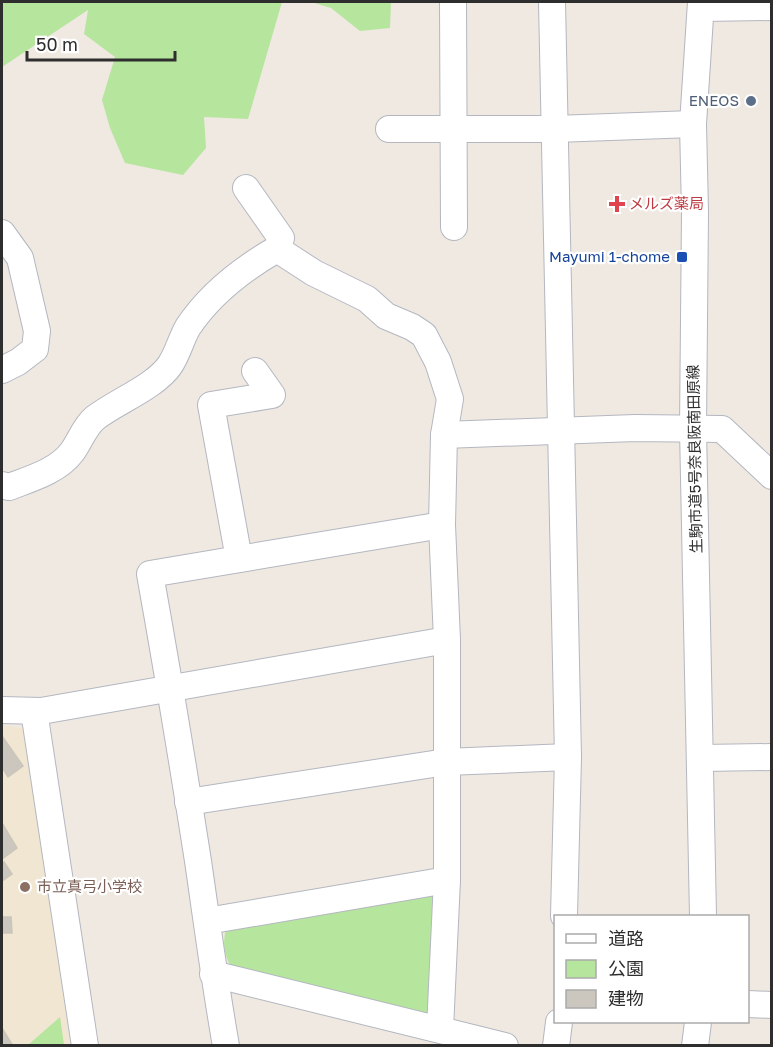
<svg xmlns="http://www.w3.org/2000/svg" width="773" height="1047" font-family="'Golos Text','Noto Sans JP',sans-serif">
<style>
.education{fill:#f0e6d1}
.green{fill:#b6e59e}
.building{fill:#cbc7bf;stroke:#cbc5ba;stroke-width:1.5}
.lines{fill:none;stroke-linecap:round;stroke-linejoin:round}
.minor-casing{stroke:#b4b7c1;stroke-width:28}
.minor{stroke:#fff;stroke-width:26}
.service-dot{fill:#5c6f8a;stroke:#fff;stroke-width:2}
.health-dot{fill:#e0444e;stroke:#fff;stroke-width:2}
.transit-dot{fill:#1a4fb4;stroke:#fff;stroke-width:2}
.education-dot{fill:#8d6e63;stroke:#fff;stroke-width:2}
.labels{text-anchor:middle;stroke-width:4.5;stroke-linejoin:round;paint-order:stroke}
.service-label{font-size:15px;fill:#4e5e75;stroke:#fff;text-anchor:end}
.health-label{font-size:15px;fill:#be3a42;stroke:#fff;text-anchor:start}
.transit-label{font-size:15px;fill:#164399;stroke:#fff;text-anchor:end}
.street-label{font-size:15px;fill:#2e2e2e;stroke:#fff}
.education-label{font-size:15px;fill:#785e54;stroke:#fff;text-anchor:start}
</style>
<rect width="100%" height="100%" fill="#efe9e1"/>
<polygon class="education" points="2,725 25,729 70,1045 2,1045"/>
<g class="green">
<polygon points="2,2 282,2 248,119 204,117 206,148 183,175 125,163 110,128 102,100 115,57 84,34 88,10 2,67"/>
<polygon points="311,2 391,2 390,28 360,31 331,8"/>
<path d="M 429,893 L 439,903 L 433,1009 L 424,1016 L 233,971 C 225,957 221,943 227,927 Z"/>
<polygon points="60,1017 64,1045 28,1045"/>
</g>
<g class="building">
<polygon points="2,736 23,766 8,777 2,767"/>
<polygon points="2,823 17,848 2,859"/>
<polygon points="4,862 12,874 2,881 2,864"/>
<polygon points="2,917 11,917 12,933 2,933"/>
<polygon points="2,1028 13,1046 2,1046"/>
</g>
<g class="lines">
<g class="minor-casing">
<g id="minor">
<polyline points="453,2 454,227"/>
<polyline points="552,2 568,757 564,916"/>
<polyline points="701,2 693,124 695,212 693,429 703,916"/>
<polyline points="702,8 772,7"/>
<polyline points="389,129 555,129 693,124"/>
<polyline points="2,233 20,258 37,331 35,349 18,362 2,370"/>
<polyline points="277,249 314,273 367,299 386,316 412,327 424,335 438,362 450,399 444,435 442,525 447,640 447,880 440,1029"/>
<polyline points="444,435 635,428 722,429 772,476"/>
<path d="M 2,485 L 9,487 C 30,479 58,471 72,452 C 80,441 85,426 95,418 C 117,401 155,387 170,365 C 178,353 181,339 188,327 C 210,294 244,268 277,249 L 281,238 L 246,188"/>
<polyline points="239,559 211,405 272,395 255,371"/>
<polyline points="2,710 41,711 447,640"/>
<polyline points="34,711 85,1046"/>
<polyline points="701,758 772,757"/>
<polyline points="188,802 446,762 568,757"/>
<polyline points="207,921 447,880"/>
<polyline points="213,974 505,1046"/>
<polyline points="748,1004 772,1005"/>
<path d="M 226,1046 C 215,984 207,923 198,861 C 183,765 167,669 150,574 L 442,525"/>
<polyline points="556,1046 559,1022"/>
<polyline points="695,1046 698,1022"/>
</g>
</g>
<use href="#minor" class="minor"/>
</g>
<circle class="service-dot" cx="751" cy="101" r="6"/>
<path class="health-dot" d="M614 195h6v6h6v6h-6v6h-6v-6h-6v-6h6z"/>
<rect class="transit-dot" x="676" y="251" width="12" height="12" rx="3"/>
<circle class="education-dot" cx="25" cy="887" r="6"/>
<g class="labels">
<g class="service-label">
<text x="739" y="106">ENEOS</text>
</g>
<g class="health-label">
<text x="629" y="209">メルズ薬局</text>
</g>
<g class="transit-label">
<text x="670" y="262">Mayumi 1-chome</text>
</g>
<g class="street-label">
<text transform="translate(695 459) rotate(-91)" y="5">生駒市道5号奈良阪南田原線</text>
</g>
<g class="education-label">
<text x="37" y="892">市立真弓小学校</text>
</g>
</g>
<rect width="773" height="1047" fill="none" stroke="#2e2e2e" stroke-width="6"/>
<rect x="554" y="915" width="195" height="108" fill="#ffffff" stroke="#ababab" stroke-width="1.5"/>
<rect x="566" y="934" width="30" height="9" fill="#ffffff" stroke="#ababab" stroke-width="1.5"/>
<text x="608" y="945" font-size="18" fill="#2e2e2e">道路</text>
<rect x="566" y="960" width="30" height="18" fill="#b6e59e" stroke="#ababab" stroke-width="1.5"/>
<text x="608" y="975" font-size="18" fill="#2e2e2e">公園</text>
<rect x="566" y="990" width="30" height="18" fill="#cbc7bf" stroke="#ababab" stroke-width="1.5"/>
<text x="608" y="1005" font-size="18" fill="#2e2e2e">建物</text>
<path d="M27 51v9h148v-9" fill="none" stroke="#2e2e2e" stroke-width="3"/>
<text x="36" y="51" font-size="18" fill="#2e2e2e" stroke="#ffffff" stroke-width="4.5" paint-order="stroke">50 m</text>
</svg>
